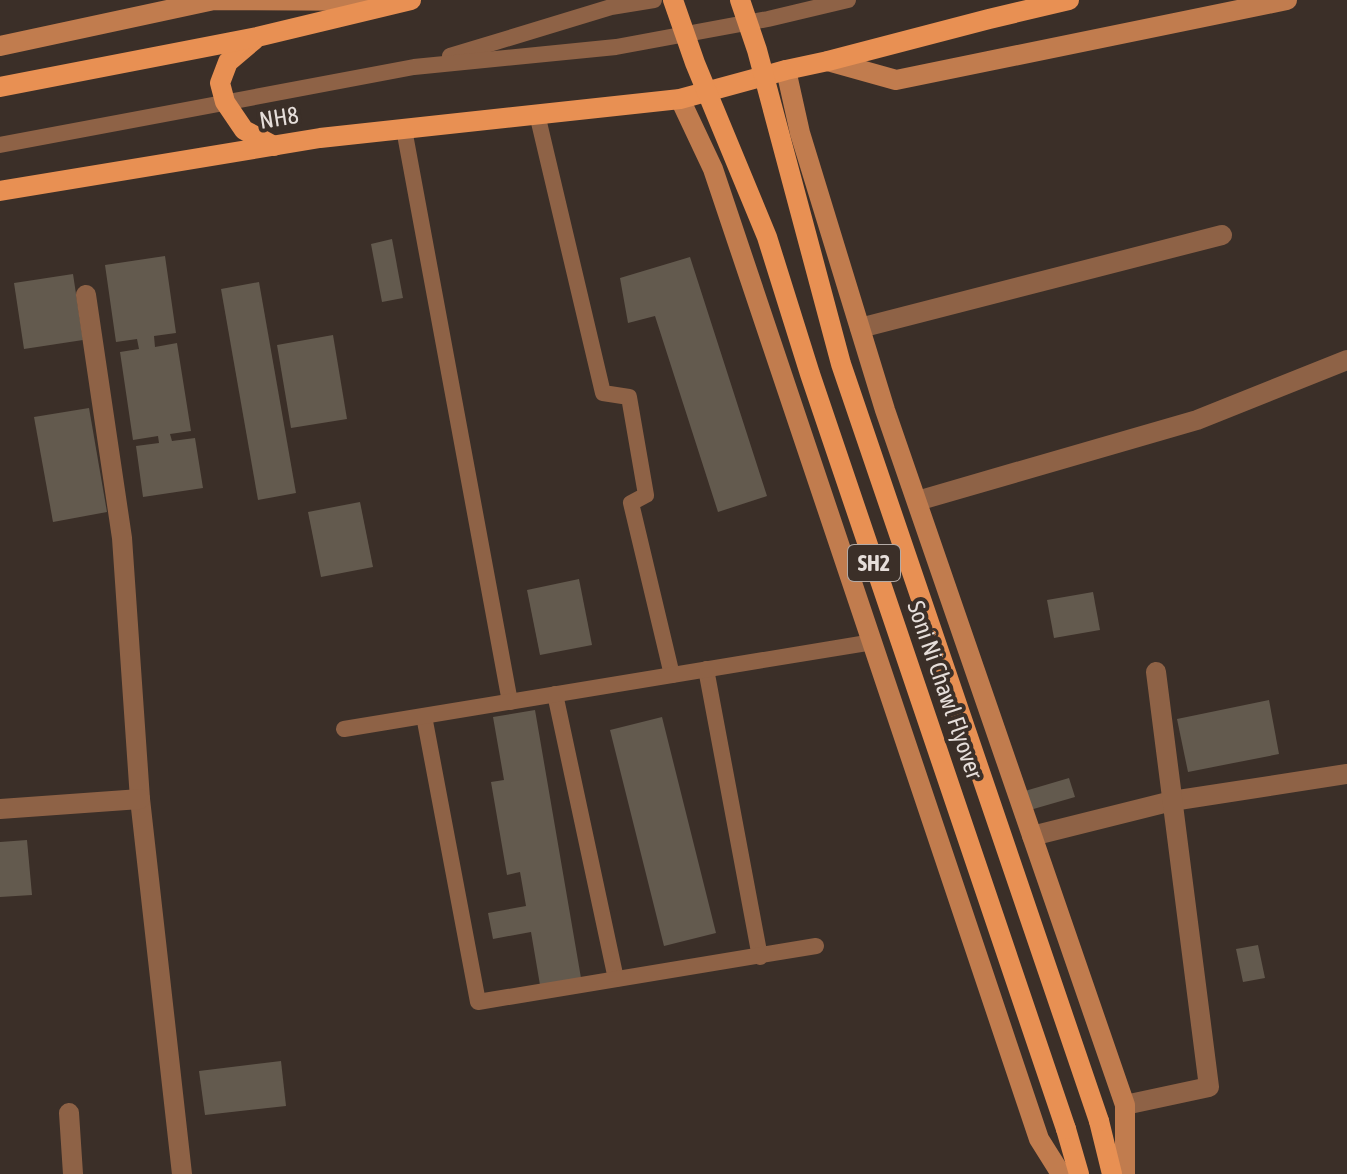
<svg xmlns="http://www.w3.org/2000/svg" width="1347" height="1174" font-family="'Asap Condensed',sans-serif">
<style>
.building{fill:#635a4e}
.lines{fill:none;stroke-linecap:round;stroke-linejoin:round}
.lane{stroke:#8e6246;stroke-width:16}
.street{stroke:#8e6246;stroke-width:20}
.secondary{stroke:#c17c4e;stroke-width:20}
.primary{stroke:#e89053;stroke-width:20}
.primary-bridge{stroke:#e89053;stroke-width:20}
.labels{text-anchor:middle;stroke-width:8;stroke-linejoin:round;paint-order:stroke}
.shield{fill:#3b2f28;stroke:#b3aaa5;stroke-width:2}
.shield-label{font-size:22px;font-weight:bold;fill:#e6deda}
.street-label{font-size:24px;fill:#e6deda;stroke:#3b2f28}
</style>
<rect width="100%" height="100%" fill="#3b2f28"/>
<g class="building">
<polygon points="392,239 403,298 382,302 371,244"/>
<polygon points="165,256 176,333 154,336 155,347 177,343 191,431 170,434 172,441 195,438 203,488 143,497 136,446 159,443 158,436 133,440 120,352 139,349 137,339 116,342 105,265"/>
<polygon points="690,257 767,496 718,512 655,316 628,323 620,278"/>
<polygon points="73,274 83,340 24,349 14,283"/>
<polygon points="259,282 296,493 258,500 221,289"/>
<polygon points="333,335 347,419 291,428 277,345"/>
<polygon points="89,408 107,512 53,522 34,417"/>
<polygon points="360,502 373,567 321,577 308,512"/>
<polygon points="579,579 592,645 540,655 527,590"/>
<polygon points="1093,592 1100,630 1054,638 1047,600"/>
<polygon points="1269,700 1279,754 1188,772 1177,719"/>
<polygon points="535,710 581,978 540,985 531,932 493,939 488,913 526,906 520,872 507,875 491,782 504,780 493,717"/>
<polygon points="662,717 716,933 664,946 610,730"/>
<polygon points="1069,778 1075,797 1030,810 1025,791"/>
<polygon points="27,840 32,895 0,897 0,842"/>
<polygon points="1258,945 1265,978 1243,982 1236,949"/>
<polygon points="281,1061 286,1106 205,1115 199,1071"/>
</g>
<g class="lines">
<g class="lane">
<polyline points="450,56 611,7 654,0"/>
<polyline points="537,114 603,393 629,397 646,495 631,503 672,675"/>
<polyline points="404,129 510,702"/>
<polyline points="0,145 414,67 616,47 768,19 848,0"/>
<polyline points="706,669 760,957"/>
<polyline points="555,694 616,979"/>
<polyline points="424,716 478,1002 816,946"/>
<polyline points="344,729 873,642"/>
</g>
<g class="street">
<polyline points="86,295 122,538 140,799 182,1174"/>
<polyline points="860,328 1222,235"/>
<polyline points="917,501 1197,420 1347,360"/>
<polyline points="0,809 140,799"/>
<polyline points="1032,836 1172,801 1347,774"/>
<polyline points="1125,1105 1209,1087 1156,672"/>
<polyline points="69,1113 73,1174"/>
</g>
<g class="secondary">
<polyline points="0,46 214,0 391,1"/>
<polyline points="828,61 896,80 1287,0"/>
<polyline points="786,70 800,133 885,410 1125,1105 1125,1174"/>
<polyline points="680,99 713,169 1039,1139 1061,1174"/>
</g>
<g class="primary">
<polyline points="254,40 228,62 220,83 225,102 244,130 274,146"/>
<polyline points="0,87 257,37 411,0"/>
<polyline points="0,191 320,138 680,99 786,70 828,61 989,19 1069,0"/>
<polyline points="1099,1121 1112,1174"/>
<polyline points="1066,1129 1079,1174"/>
</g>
<g class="primary-bridge">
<polyline points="673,0 695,63 767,237 810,374 1066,1129"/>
<polyline points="740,0 757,50 841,364 1099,1121"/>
</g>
</g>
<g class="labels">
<rect class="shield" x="848" y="545" width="52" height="36" rx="6"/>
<g class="shield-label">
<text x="874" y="571">SH2</text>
</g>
<g class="street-label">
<text transform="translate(279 118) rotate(-9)" y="8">NH8</text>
<text transform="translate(945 690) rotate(71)" y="8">Soni Ni Chawl Flyover</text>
</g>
</g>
</svg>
